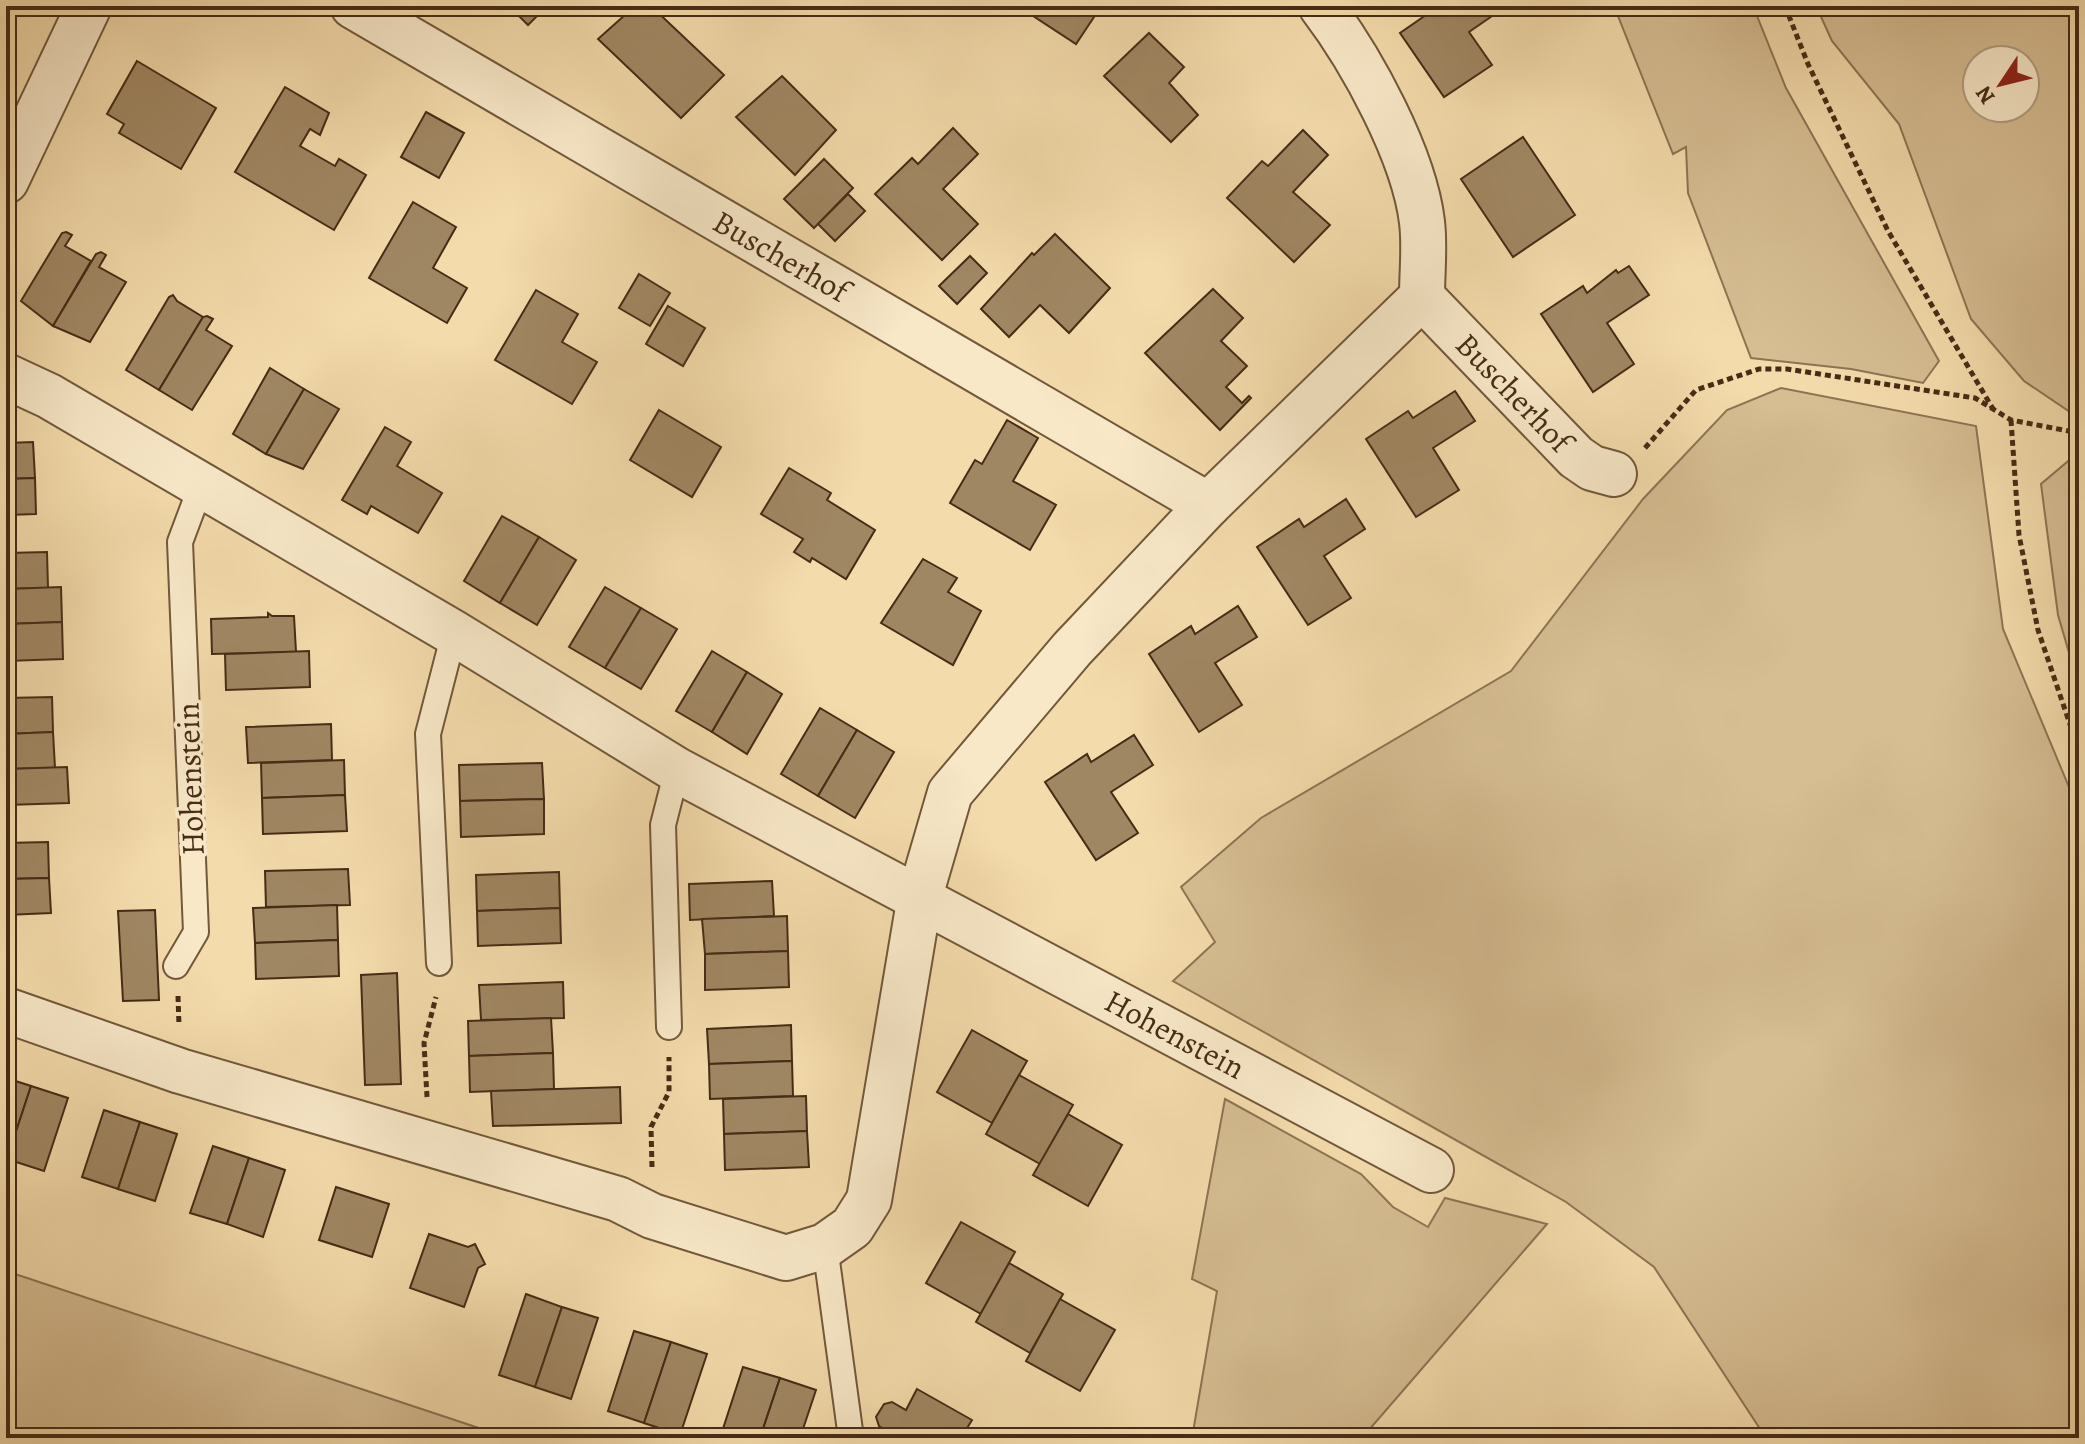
<svg xmlns="http://www.w3.org/2000/svg" width="2085" height="1444" font-family="Alegreya,serif">
<style>
.green{fill:#d6bd92;stroke:#8e7454;stroke-width:2;fill-rule:evenodd}
.building{fill:#a08763;stroke:#462c16;stroke-width:2}
.lines{fill:none;stroke-linecap:round;stroke-linejoin:round}
.lane-casing{stroke:#72583b;stroke-width:28}
.street-casing{stroke:#72583b;stroke-width:48}
.path{stroke:#462c16;stroke-width:5;stroke-dasharray:6 4;stroke-linecap:butt}
.lane{stroke:#f8e8c8;stroke-width:24}
.street{stroke:#f8e8c8;stroke-width:44}
.labels{text-anchor:middle;stroke-width:7;stroke-linejoin:round;paint-order:stroke}
.street-label{font-size:32px;fill:#462c16;stroke:#f8e8c8}
</style>
<rect width="100%" height="100%" fill="#f4dbab"/>
<filter id="stains"><feTurbulence type="fractalNoise" baseFrequency=".0025" numOctaves="4"/><feColorMatrix values="0 0 0 0 .2 0 0 0 0 .09 0 0 0 0 .02 0 0 0 .5 -.17"/></filter>
<radialGradient id="worn" r=".72"><stop offset=".6" stop-color="#630" stop-opacity="0"/><stop offset="1" stop-color="#630" stop-opacity=".3"/></radialGradient>
<g class="green">
<polygon points="1614,6 1753,6 1786,88 1939,361 1923,383 1851,369 1751,358 1688,193 1686,147 1673,154"/>
<path d="M 1816,6 L 2079,6 L 2079,418 L 2024,381 L 1971,319 L 1899,124 L 1832,41 ZM 1977,60 L 2025,60 L 2025,108 L 1977,108 Z"/>
<polygon points="1781,388 1976,426 2003,629 2079,811 2079,1438 1766,1438 1654,1267 1566,1202 1173,981 1215,942 1181,887 1261,818 1511,671 1643,499 1727,410"/>
<polygon points="2073,457 2079,459 2079,687 2058,615 2041,484"/>
<polygon points="1225,1099 1361,1174 1393,1207 1428,1227 1445,1198 1547,1224 1362,1438 1192,1438 1217,1291 1192,1279"/>
<polygon points="6,1271 509,1438 6,1438"/>
</g>
<g class="building">
<polygon points="509,6 547,6 528,25"/>
<polygon points="635,6 651,6 724,75 681,118 598,39"/>
<polygon points="1018,6 1077,6 1094,17 1076,44"/>
<polygon points="1439,6 1490,6 1495,14 1469,32 1492,65 1444,97 1400,33"/>
<polygon points="1149,33 1184,67 1169,83 1198,115 1171,142 1104,76"/>
<polygon points="137,61 216,108 181,169 119,133 124,124 107,114"/>
<polygon points="782,76 836,130 795,175 736,117"/>
<polygon points="285,87 329,113 320,135 310,129 300,146 335,166 339,159 366,175 334,230 235,172"/>
<polygon points="426,112 464,133 439,178 401,157"/>
<polygon points="953,128 978,154 943,189 978,224 942,260 875,194 912,158 918,164"/>
<polygon points="1303,130 1328,155 1293,192 1330,225 1294,262 1227,198 1262,161 1268,166"/>
<polygon points="1523,137 1575,215 1513,257 1461,179"/>
<polygon points="824,159 853,188 814,228 784,199"/>
<polygon points="848,194 865,211 835,241 818,224"/>
<polygon points="413,202 456,227 433,268 467,288 447,323 369,278"/>
<polygon points="66,232 72,235 65,246 91,261 53,326 21,301 62,233"/>
<polygon points="1055,234 1110,288 1069,333 1040,305 1009,337 981,309 1032,253 1034,255"/>
<polygon points="101,252 106,255 99,267 126,282 90,342 53,326 96,254"/>
<polygon points="970,256 987,273 957,304 939,286"/>
<polygon points="1629,266 1649,295 1607,323 1634,364 1593,392 1541,314 1583,286 1587,293 1616,270 1618,273"/>
<polygon points="639,274 670,293 650,326 619,308"/>
<polygon points="1213,289 1243,318 1221,341 1247,366 1226,387 1242,403 1249,396 1251,398 1220,430 1145,353"/>
<polygon points="536,290 578,314 562,342 597,362 572,404 495,360"/>
<polygon points="173,295 177,301 203,317 159,390 126,370 169,297"/>
<polygon points="668,306 705,328 683,366 646,344"/>
<polygon points="207,316 213,319 206,330 232,346 192,410 159,390 203,317"/>
<polygon points="270,368 304,389 266,454 233,434"/>
<polygon points="304,389 339,409 303,469 266,454"/>
<polygon points="1455,391 1475,421 1433,448 1459,490 1416,517 1366,439 1408,411 1413,418"/>
<polygon points="659,410 721,447 692,497 630,460"/>
<polygon points="1007,420 1038,438 1013,481 1056,505 1030,550 950,503 975,460 982,464"/>
<polygon points="385,427 411,442 397,466 442,493 418,533 371,506 367,514 342,500"/>
<polygon points="33,442 35,478 6,479 6,443"/>
<polygon points="789,468 831,493 827,500 875,530 846,579 812,558 810,562 794,552 803,539 761,514"/>
<polygon points="35,478 36,514 6,515 6,479"/>
<polygon points="1346,499 1365,529 1324,556 1351,598 1308,625 1257,547 1299,519 1304,527"/>
<polygon points="502,516 539,537 500,603 464,581"/>
<polygon points="539,537 576,560 537,625 500,603"/>
<polygon points="47,552 48,588 6,589 6,553"/>
<polygon points="923,559 957,578 948,592 981,611 953,665 881,623"/>
<polygon points="61,587 62,622 6,624 6,589"/>
<polygon points="605,587 641,608 605,668 569,647"/>
<polygon points="1238,606 1257,637 1215,663 1242,705 1199,732 1149,654 1191,626 1195,634"/>
<polygon points="641,608 677,629 641,689 605,668"/>
<polygon points="268,613 272,616 294,616 296,652 212,654 211,619 268,617"/>
<polygon points="62,622 63,659 6,661 6,624"/>
<polygon points="309,651 310,687 226,690 225,654"/>
<polygon points="712,651 747,672 712,732 676,711"/>
<polygon points="747,672 782,694 747,754 712,732"/>
<polygon points="52,697 53,732 6,734 6,698"/>
<polygon points="820,708 857,730 818,796 781,774"/>
<polygon points="331,724 332,760 248,763 246,727"/>
<polygon points="857,730 894,752 855,818 818,796"/>
<polygon points="53,732 55,768 6,769 6,734"/>
<polygon points="1134,735 1153,765 1111,792 1138,833 1096,860 1045,782 1087,754 1091,762"/>
<polygon points="344,760 345,795 262,798 261,763"/>
<polygon points="542,763 544,799 460,801 459,765"/>
<polygon points="67,767 69,803 6,805 6,769"/>
<polygon points="345,795 347,831 263,834 262,798"/>
<polygon points="544,799 544,834 461,837 460,801"/>
<polygon points="48,842 49,878 6,879 6,843"/>
<polygon points="348,869 350,905 266,907 265,871"/>
<polygon points="559,872 560,908 477,911 476,875"/>
<polygon points="49,878 51,913 6,915 6,879"/>
<polygon points="772,881 774,916 690,920 689,884"/>
<polygon points="337,905 338,940 255,943 253,908"/>
<polygon points="560,908 561,943 478,946 477,911"/>
<polygon points="155,910 159,1000 123,1001 118,911"/>
<polygon points="787,916 788,951 705,954 702,919"/>
<polygon points="338,940 339,976 256,979 255,943"/>
<polygon points="788,951 789,987 705,990 705,954"/>
<polygon points="397,973 401,1084 365,1085 361,975"/>
<polygon points="563,982 564,1018 481,1020 479,985"/>
<polygon points="551,1018 553,1053 469,1056 468,1021"/>
<polygon points="791,1025 792,1061 709,1064 707,1029"/>
<polygon points="972,1030 1027,1061 992,1123 937,1092"/>
<polygon points="553,1053 554,1089 470,1092 469,1056"/>
<polygon points="792,1061 793,1096 710,1099 709,1064"/>
<polygon points="1019,1075 1073,1105 1040,1164 986,1134"/>
<polygon points="6,1078 31,1086 7,1159 6,1158"/>
<polygon points="31,1086 68,1098 44,1171 7,1159"/>
<polygon points="620,1087 621,1123 493,1126 491,1091"/>
<polygon points="806,1096 807,1131 724,1134 723,1099"/>
<polygon points="104,1110 140,1122 118,1189 82,1177"/>
<polygon points="1068,1114 1122,1145 1088,1206 1033,1175"/>
<polygon points="140,1122 177,1134 155,1201 118,1189"/>
<polygon points="807,1131 809,1167 725,1170 724,1134"/>
<polygon points="213,1146 249,1158 227,1224 190,1213"/>
<polygon points="249,1158 285,1170 263,1237 227,1224"/>
<polygon points="336,1187 389,1204 372,1257 319,1240"/>
<polygon points="961,1222 1015,1252 981,1314 926,1283"/>
<polygon points="429,1234 468,1247 475,1244 485,1264 478,1268 464,1307 410,1288"/>
<polygon points="1009,1263 1063,1294 1030,1353 976,1322"/>
<polygon points="526,1294 562,1307 535,1387 499,1375"/>
<polygon points="1060,1299 1115,1330 1080,1391 1026,1361"/>
<polygon points="562,1307 598,1318 571,1399 535,1387"/>
<polygon points="634,1331 671,1342 644,1423 608,1411"/>
<polygon points="671,1342 707,1354 680,1435 644,1423"/>
<polygon points="743,1367 780,1378 760,1438 720,1438"/>
<polygon points="780,1378 816,1390 800,1438 760,1438"/>
<polygon points="917,1389 972,1420 961,1438 890,1438 892,1434 879,1426 876,1417 884,1404 892,1402 906,1410"/>
</g>
<g class="lines">
<g class="lane-casing">
<g id="lane">
<polyline points="439,963 428,734 454,633"/>
<polyline points="176,966 196,932 180,542 201,486"/>
<polyline points="669,1027 663,825 677,770"/>
<polyline points="825,1246 851,1438"/>
</g>
</g>
<g class="street-casing">
<g id="street">
<path id="s1" d="M 1321,6 C 1362,60 1414,155 1422,222 C 1425,246 1422,272 1422,297 L 1576,457 L 1592,468 L 1614,474"/>
<polyline points="6,181 89,6"/>
<path id="s2" d="M 6,376 L 49,396 L 454,633 L 677,770 L 1431,1170"/>
<polyline points="1208,505 1422,297"/>
<polyline points="6,1010 180,1071 618,1199 652,1216 786,1258 825,1246 852,1227 869,1200 920,896 950,793 1072,649 1208,505 353,6"/>
</g>
</g>
<g class="path">
<polyline points="1785,6 1808,64 1888,231 1993,409"/>
<polyline points="2011,420 2019,535 2038,630 2079,751"/>
<polyline points="1645,448 1696,390 1759,369 1787,369 1975,398 2011,420 2079,433"/>
<polyline points="178,996 179,1026"/>
<polyline points="427,1097 424,1043 436,997"/>
<polyline points="652,1167 651,1127 669,1092 669,1057"/>
</g>
<use href="#lane" class="lane"/>
<use href="#street" class="street"/>
</g>
<g class="labels">
<g class="street-label">
<text transform="translate(781 256) rotate(30)" y="11">Buscherhof</text>
<text dy="11" stroke="none"><textPath href="#s1" startOffset="448">Buscherhof</textPath></text>
<text transform="translate(190 779) rotate(-92)" y="11">Hohenstein</text>
<text dy="11" stroke="none"><textPath href="#s2" startOffset="1342">Hohenstein</textPath></text>
</g>
</g>
<rect width="2085" height="1444" fill="none" stroke="#f4dbab" stroke-width="32"/>
<rect x="8" y="8" width="2069" height="1428" fill="none" stroke="#462c16" stroke-width="4"/>
<rect x="16" y="16" width="2053" height="1412" fill="none" stroke="#462c16" stroke-width="2"/>
<g transform="translate(2001 84) rotate(235)"><circle r="38" fill="#f8e8c8" stroke="#b19d81" stroke-width="2"/>
<path d="M0-6L14 30L0 20L-14 30Z" fill="#8f2418"/>
<text y="-12" font-size="22" font-weight="bold" text-anchor="middle" fill="#462c16">N</text>
</g>
<rect width="100%" height="100%" filter="url(#stains)"/>
<rect width="100%" height="100%" fill="url(#worn)"/>
</svg>
